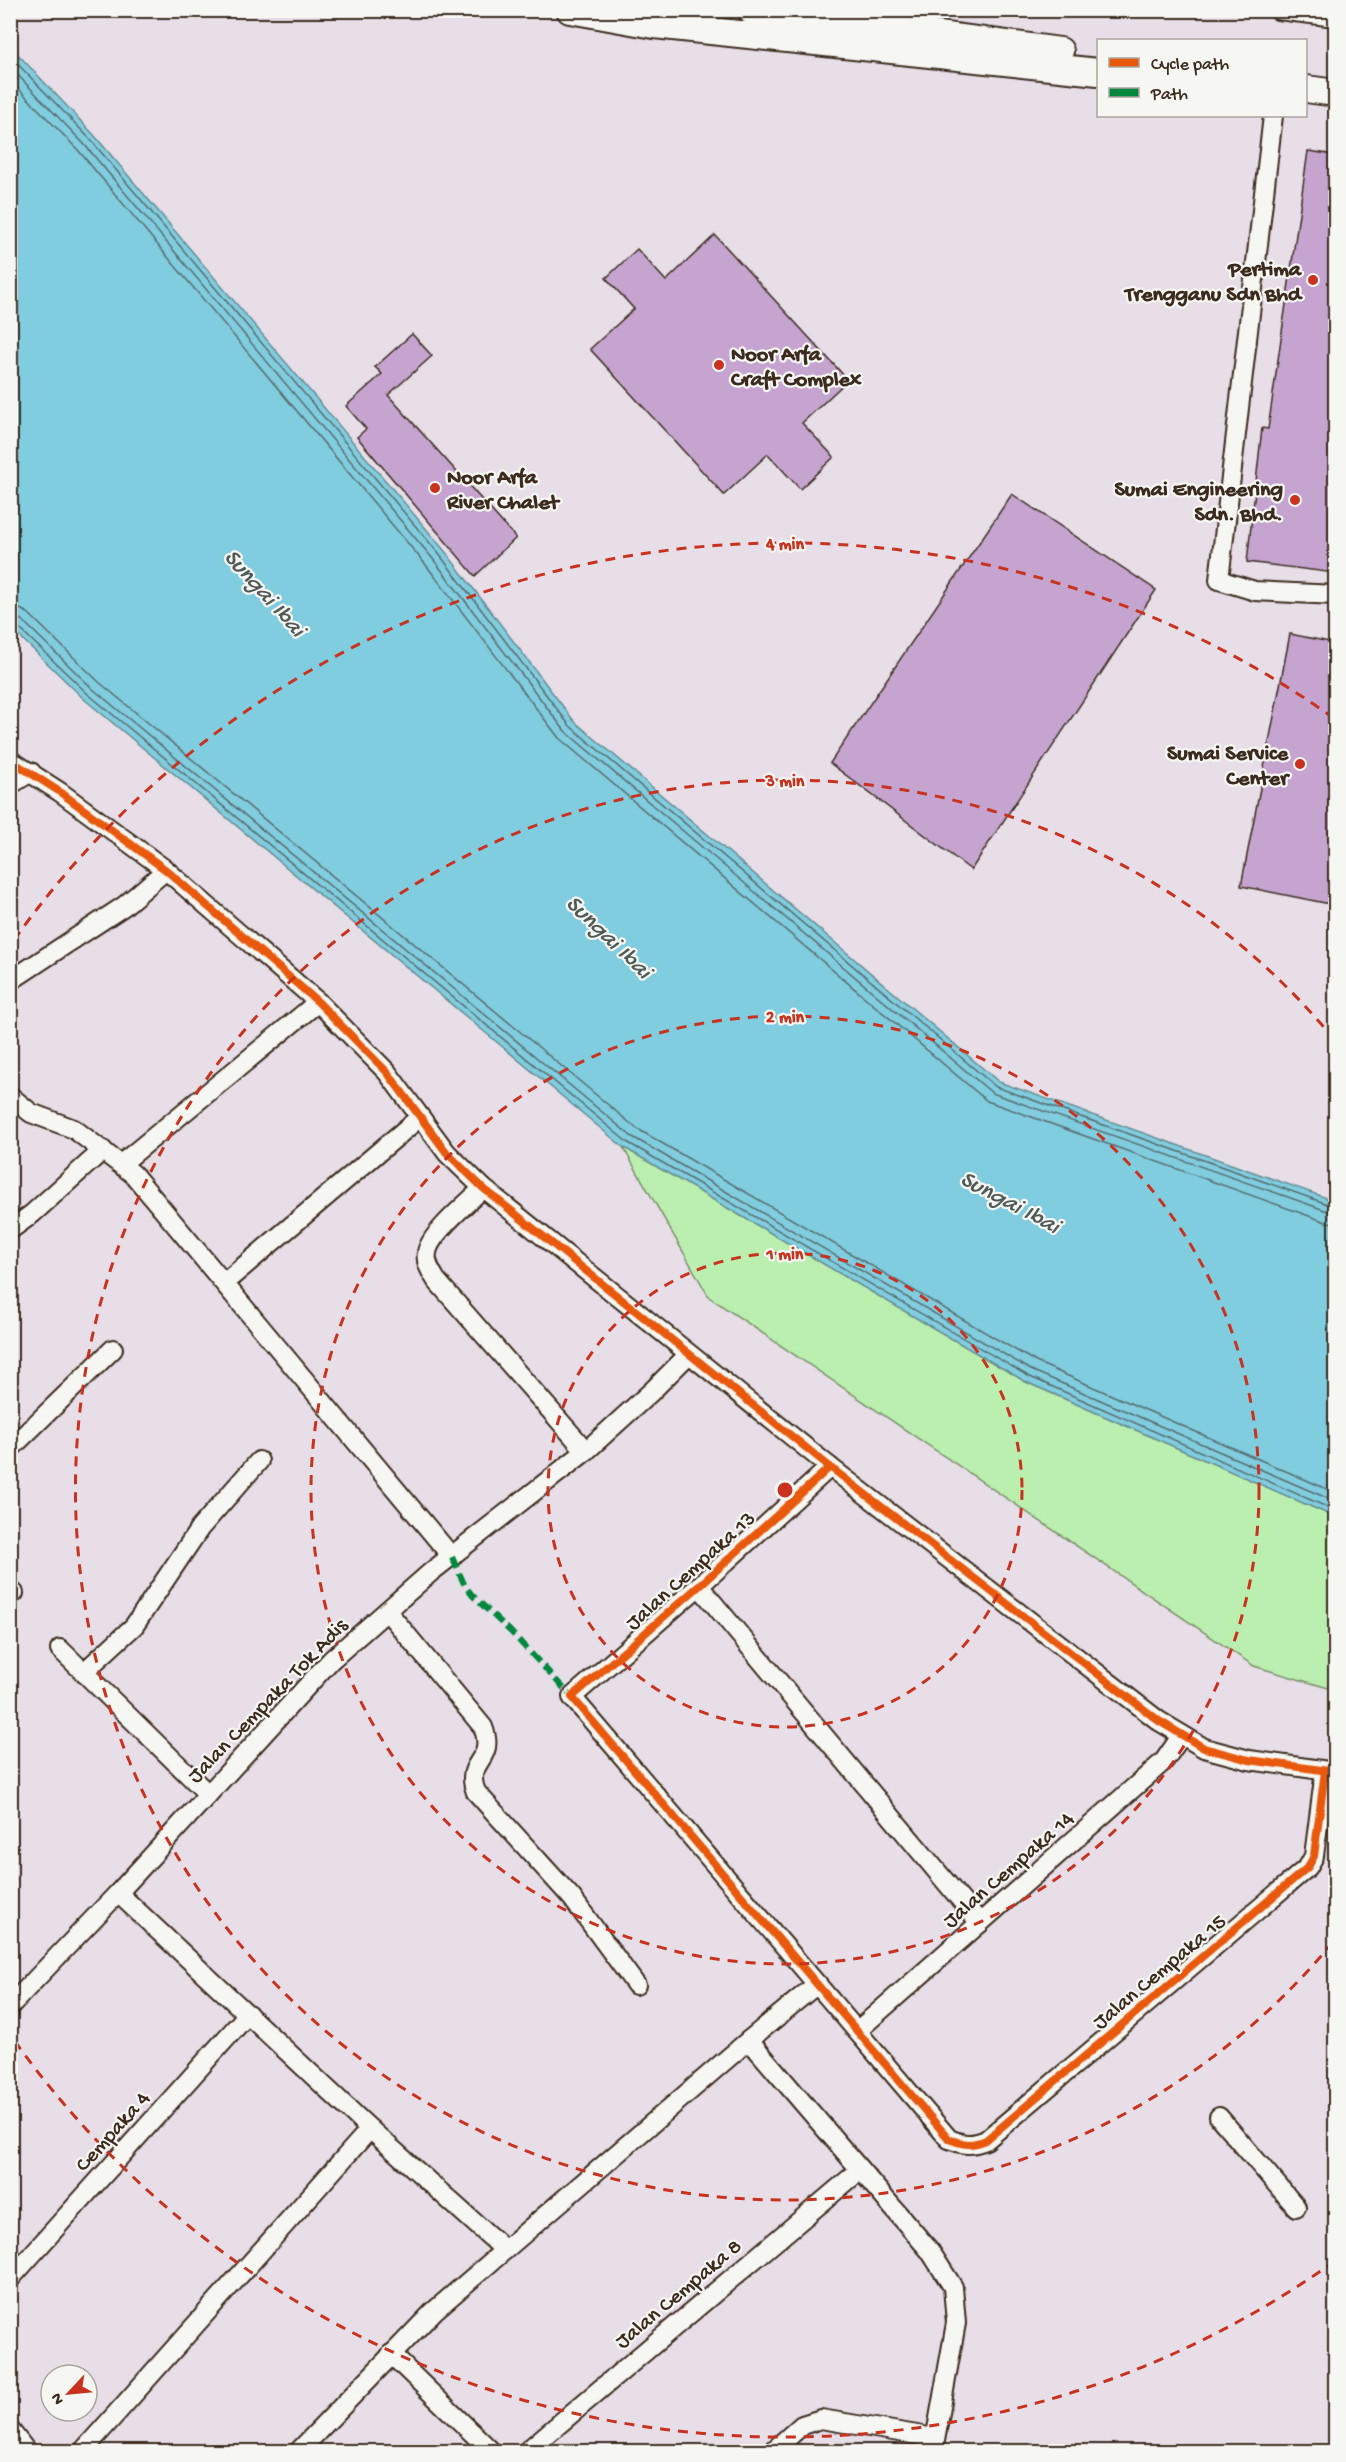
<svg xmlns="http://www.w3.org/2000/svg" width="1346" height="2462" font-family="'Gochi Hand',sans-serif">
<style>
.green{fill:#baefb0;stroke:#7a8c67;stroke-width:1.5}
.water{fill:#81cde0;stroke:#658c92;stroke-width:1.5}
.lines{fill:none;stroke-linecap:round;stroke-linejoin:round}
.shore{stroke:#576b6c;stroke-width:1.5}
.building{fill:#c5a5d0;stroke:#3b2a1e;stroke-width:1.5}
.street-casing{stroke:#3b2a1e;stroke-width:22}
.secondary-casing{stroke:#3b2a1e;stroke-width:30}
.street{stroke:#f6f6f2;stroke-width:18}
.secondary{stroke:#f6f6f2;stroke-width:26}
.quiet{stroke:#00873e;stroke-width:6;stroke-dasharray:12 6;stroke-linecap:butt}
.cycleway-casing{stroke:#f6f6f2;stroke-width:11}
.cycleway{stroke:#e8590c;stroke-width:8}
.ring{fill:none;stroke:#c8321e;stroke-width:3;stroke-dasharray:10 8}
.poi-dot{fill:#c8321e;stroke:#f6f6f2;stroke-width:2}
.labels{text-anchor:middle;stroke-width:4.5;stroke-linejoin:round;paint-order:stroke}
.poi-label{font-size:22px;font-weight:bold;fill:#3b2a1e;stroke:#f6f6f2;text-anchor:end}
.street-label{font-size:22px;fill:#3b2a1e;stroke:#f6f6f2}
.water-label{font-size:24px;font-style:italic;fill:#505b58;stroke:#f6f6f2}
.centre{fill:#c8321e;stroke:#f6f6f2;stroke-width:3}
.ring-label{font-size:18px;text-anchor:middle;font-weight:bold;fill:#c8321e;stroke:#f6f6f2;stroke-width:4.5;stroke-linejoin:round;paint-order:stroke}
</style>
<rect width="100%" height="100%" fill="#e7dee8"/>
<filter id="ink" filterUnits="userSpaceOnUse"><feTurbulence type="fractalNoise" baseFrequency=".0167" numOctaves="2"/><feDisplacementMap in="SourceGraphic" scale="12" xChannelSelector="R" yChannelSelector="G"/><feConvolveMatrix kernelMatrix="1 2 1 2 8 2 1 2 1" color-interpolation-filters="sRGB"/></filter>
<g filter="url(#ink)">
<polygon class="green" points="623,1147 1026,1382 1335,1517 1335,1690 1254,1666 709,1297"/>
<polygon class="water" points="11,47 94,135 444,550 574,721 999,1082 1335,1201 1335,1517 1026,1382 623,1147 84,699 11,628"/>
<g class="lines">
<g class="shore">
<polyline points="10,56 90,139 439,554 570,726 996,1087 1336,1207"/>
<polyline points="10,67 84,144 433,559 565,731 992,1093 1336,1214"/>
<polyline points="10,80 78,150 426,565 559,738 987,1101 1326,1222 1336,1223"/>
<polyline points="10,607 20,609 28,613 99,682 636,1128 1036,1362 1336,1493"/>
<polyline points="10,616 22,620 93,689 631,1136 1031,1370 1336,1502"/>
<polyline points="10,624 17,626 88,694 627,1142 1028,1376 1336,1511"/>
</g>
</g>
<g class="building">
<polygon points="1308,151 1335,155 1335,573 1247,562 1262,428 1268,429"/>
<polygon points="715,235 848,380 802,423 834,457 800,489 768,454 724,495 590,349 634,309 606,278 637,249 666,281"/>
<polygon points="412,334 432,356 388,395 516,538 475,576 357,437 366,429 346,406 382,374 375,367"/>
<polygon points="1012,494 1156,590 971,870 830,763"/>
<polygon points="1290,634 1335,643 1335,905 1241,886"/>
</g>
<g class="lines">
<g class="street-casing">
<g id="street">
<polyline points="1278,10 1336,17"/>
<polyline points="1273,116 1219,580 1255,591 1336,595"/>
<polyline points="10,760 60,792 166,870 318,1002 387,1072 447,1153 483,1188 830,1467 1159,1721 1204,1748 1249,1760 1336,1772"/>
<polyline points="10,785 31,772"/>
<polyline points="10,981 124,906 166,870"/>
<polyline points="10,1096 31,1113 74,1129 133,1174 452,1557"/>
<polyline points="121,1164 318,1002"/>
<path d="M 483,1188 C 469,1202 429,1234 427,1253 C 425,1263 431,1271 436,1280 L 586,1451"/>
<polyline points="10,1230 32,1214 103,1150"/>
<polyline points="224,1283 420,1117"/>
<polyline points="10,1449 113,1349"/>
<path d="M 830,1467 L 699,1586 L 572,1697 L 949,2139 C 964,2145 971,2146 986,2140 L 1308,1867 L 1314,1856 L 1325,1771"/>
<polyline points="699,1586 980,1923"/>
<polyline points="10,1590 14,1593"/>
<path d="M 387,1611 L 483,1727 C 497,1762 463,1760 476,1792 L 572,1898 L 636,1985"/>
<polyline points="60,1649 208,1794"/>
<polyline points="84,1672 134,1626 200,1528 259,1461"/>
<polyline points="118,1893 370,2129 505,2250"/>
<polyline points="10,2006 118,1893 331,1660 431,1572 586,1451 651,1392 688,1355"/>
<polyline points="857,2031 1164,1761 1182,1735"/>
<polyline points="749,2040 930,2251 953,2287 956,2323 933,2452"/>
<polyline points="1219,2117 1296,2207"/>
<polyline points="10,2279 248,2014"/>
<polyline points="391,2354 492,2452"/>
<polyline points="10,2430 27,2452"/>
<polyline points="82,2452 370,2129"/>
<polyline points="298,2452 434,2311 749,2040 817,1984"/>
<polyline points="526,2452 860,2170"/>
<polyline points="772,2452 802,2425 821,2419 935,2438"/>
</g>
</g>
<g class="secondary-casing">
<g id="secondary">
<polyline points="570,10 654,25 1098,72"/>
<polyline points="751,10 1060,51"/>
<polyline points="1306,89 1336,93"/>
</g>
</g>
<use href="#street" class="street"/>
<use href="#secondary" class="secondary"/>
<polyline class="quiet" points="452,1557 465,1586 473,1596 510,1631 572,1697"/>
<g class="cycleway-casing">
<g id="cycleway">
<polyline points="10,760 60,792 166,870 318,1002 387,1072 447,1153 483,1188 830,1467 1159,1721 1204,1748 1249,1760 1336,1772"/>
<path d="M 830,1467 L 699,1586 L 572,1697 L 949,2139 C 964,2145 971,2146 986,2140 L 1308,1867 L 1314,1856 L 1325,1771"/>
</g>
</g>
<use href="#cycleway" class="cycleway"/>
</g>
</g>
<g class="ring">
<circle cx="785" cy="1490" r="237"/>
<circle cx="785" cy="1490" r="474"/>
<path d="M1333 1942A710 710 0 1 1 1333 1038"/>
<path d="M1335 2261A947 947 0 0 1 14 2040M14 940A947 947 0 0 1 1335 719"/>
</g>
<g class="poi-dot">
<circle cx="1313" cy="280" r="6"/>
<circle cx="719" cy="365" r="6"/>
<circle cx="435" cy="488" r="6"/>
<circle cx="1295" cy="500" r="6"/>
<circle cx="1300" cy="764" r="6"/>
</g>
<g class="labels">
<g class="poi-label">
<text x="1301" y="275">Pertima<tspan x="1301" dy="25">Trengganu Sdn Bhd</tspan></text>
<text x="731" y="360" text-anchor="start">Noor Arfa<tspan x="731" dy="25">Craft Complex</tspan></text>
<text x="447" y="483" text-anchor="start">Noor Arfa<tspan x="447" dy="25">River Chalet</tspan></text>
<text x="1283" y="495">Sumai Engineering<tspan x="1283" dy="25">Sdn. Bhd.</tspan></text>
<text x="1288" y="759">Sumai Service<tspan x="1288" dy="25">Center</tspan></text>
</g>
<g class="street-label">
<text transform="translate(689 1569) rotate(-42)" y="8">Jalan Cempaka 13</text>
<text transform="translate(266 1699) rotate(-46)" y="8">Jalan Cempaka Tok Adis</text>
<text transform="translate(1007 1868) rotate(-41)" y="8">Jalan Cempaka 14</text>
<text transform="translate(1158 1970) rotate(-40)" y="8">Jalan Cempaka 15</text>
<text transform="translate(111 2130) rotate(-48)" y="8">Cempaka 4</text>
<text transform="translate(677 2292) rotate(-40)" y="8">Jalan Cempaka 8</text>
</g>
<g class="water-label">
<text transform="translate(266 592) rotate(48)" y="8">Sungai Ibai</text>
<text transform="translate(610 936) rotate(44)" y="8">Sungai Ibai</text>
<text transform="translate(1011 1201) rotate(28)" y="8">Sungai Ibai</text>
</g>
</g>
<circle cx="785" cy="1490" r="9" class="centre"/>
<g class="ring-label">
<text x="785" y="549">4 min</text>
<text x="785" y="786">3 min</text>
<text x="785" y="1022">2 min</text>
<text x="785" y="1259">1 min</text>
</g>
<rect width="1346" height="2462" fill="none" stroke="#f6f6f2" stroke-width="36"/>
<rect x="18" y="18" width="1310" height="2426" fill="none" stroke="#3b2a1e" stroke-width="2" filter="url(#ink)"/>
<rect x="1097" y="39" width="210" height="78" fill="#f6f6f2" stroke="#aba49d" stroke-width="1.5"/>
<rect x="1109" y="58" width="30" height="9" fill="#e8590c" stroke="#aba49d" stroke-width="1.5"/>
<text x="1151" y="69" font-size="18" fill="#3b2a1e">Cycle path</text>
<rect x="1109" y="88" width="30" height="9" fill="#00873e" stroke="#aba49d" stroke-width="1.5"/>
<text x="1151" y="99" font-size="18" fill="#3b2a1e">Path</text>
<g transform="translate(69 2393) rotate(244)"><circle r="28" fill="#f6f6f2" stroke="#aba49d" stroke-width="1.5"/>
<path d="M0-4.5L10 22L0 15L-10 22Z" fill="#c8321e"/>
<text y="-9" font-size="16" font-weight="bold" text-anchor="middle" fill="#3b2a1e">N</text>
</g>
</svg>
